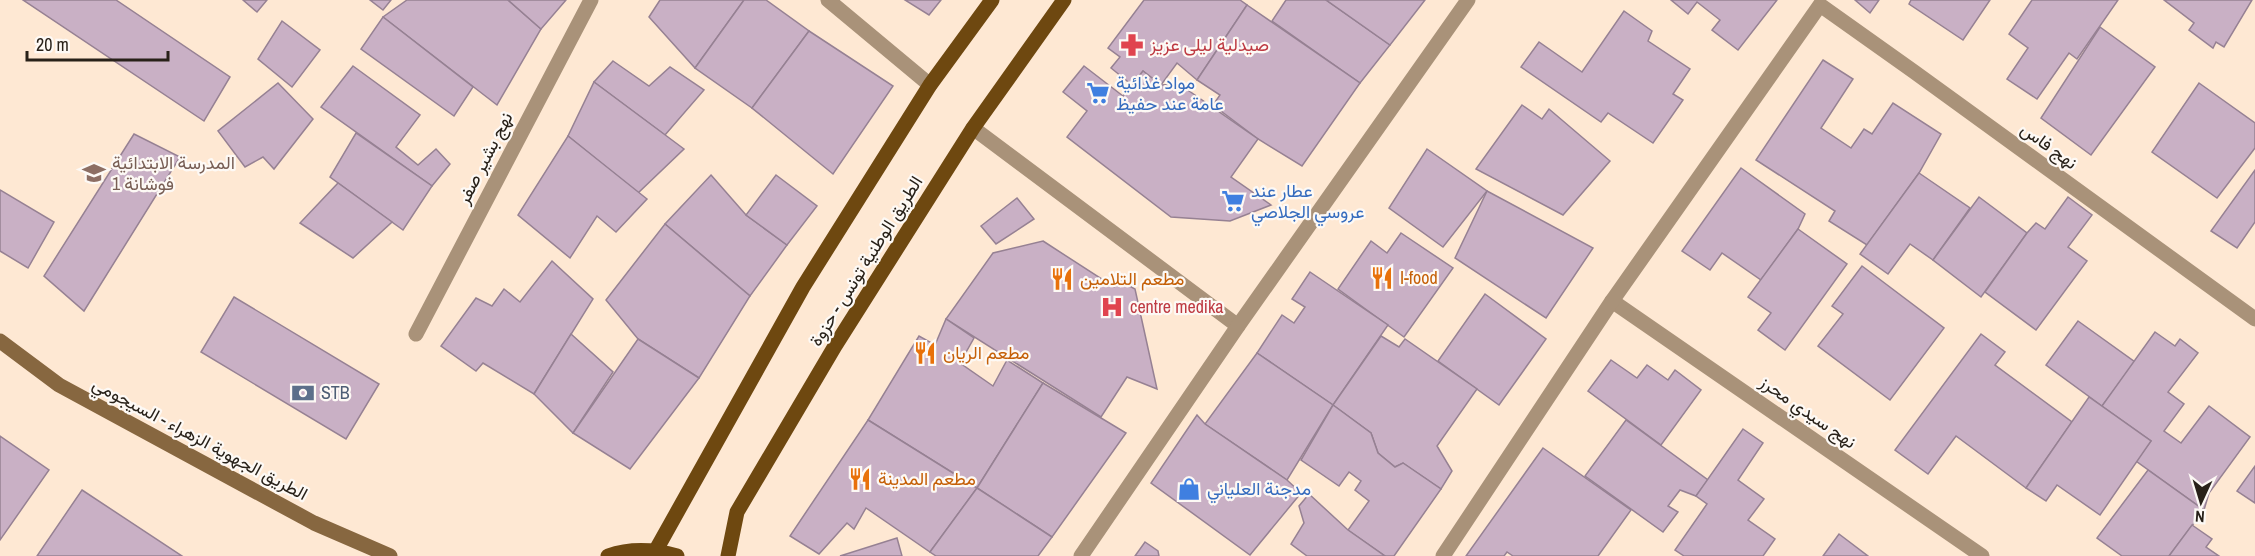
<svg xmlns="http://www.w3.org/2000/svg" width="2255" height="556" font-family="'Archivo Narrow',Vazirmatn,sans-serif">
<style>
.building{fill:#c9b0c5;stroke:#968193;stroke-width:1.5}
.lines{fill:none;stroke-linecap:round;stroke-linejoin:round}
.minor{stroke:#a99279;stroke-width:15}
.secondary{stroke:#876740;stroke-width:15}
.primary{stroke:#6e4810;stroke-width:15}
.labels{text-anchor:middle;stroke-width:4.5;stroke-linejoin:round;paint-order:stroke}
.health-label{font-size:18px;fill:#be3a42;stroke:#fdf9f5;text-anchor:start}
.shop-label{font-size:18px;fill:#366cbe;stroke:#fdf9f5;text-anchor:start}
.street-label{font-size:18px;fill:#282119;stroke:#fdf9f5}
.education-label{font-size:18px;fill:#785e54;stroke:#fdf9f5;text-anchor:start}
.food-label{font-size:18px;fill:#c56008;stroke:#fdf9f5;text-anchor:start}
.service-label{font-size:18px;fill:#4e5e75;stroke:#fdf9f5;text-anchor:start}
</style>
<rect width="100%" height="100%" fill="#fee8d3"/>
<g class="building">
<polygon points="23,0 116,0 230,77 204,121"/>
<polygon points="243,0 267,0 257,12"/>
<polygon points="370,0 391,0 383,10"/>
<polygon points="407,0 508,0 541,29 497,105 383,17"/>
<polygon points="508,0 566,0 541,29"/>
<polygon points="660,0 744,0 695,68 649,17"/>
<polygon points="744,0 766,0 809,31 752,108 695,68"/>
<polygon points="905,0 941,0 929,15"/>
<polygon points="1144,0 1240,0 1247,5 1197,80 1177,63 1161,85 1143,71 1132,85 1111,68 1120,57 1108,48"/>
<polygon points="1286,0 1326,0 1390,45 1360,83 1272,21"/>
<polygon points="1326,0 1425,0 1390,45"/>
<polygon points="1671,0 1777,0 1738,50 1712,30 1720,20 1697,2 1688,14"/>
<polygon points="1855,0 1879,0 1870,13"/>
<polygon points="1911,0 1990,0 1963,40 1909,4"/>
<polygon points="2032,0 2118,0 2077,59 2069,53 2037,99 2007,79 2028,48 2009,34"/>
<polygon points="2164,0 2252,0 2224,47 2216,42 2213,48 2189,30 2194,23"/>
<polygon points="1247,5 1360,83 1302,166 1258,139 1213,105 1220,95 1197,80"/>
<polygon points="1624,11 1652,31 1648,41 1690,69 1673,94 1683,100 1653,143 1608,113 1601,122 1521,67 1539,42 1582,72"/>
<polygon points="383,17 473,87 454,116 361,49"/>
<polygon points="282,21 320,50 292,87 258,59"/>
<polygon points="2100,27 2155,67 2091,155 2041,118"/>
<polygon points="809,31 893,86 833,174 752,108"/>
<polygon points="1823,60 1853,79 1821,128 1851,148 1864,129 1872,134 1893,103 1941,134 1919,173 1867,245 1829,221 1835,211 1756,160"/>
<polygon points="613,61 649,86 670,67 704,90 665,135 594,82"/>
<polygon points="353,66 420,115 396,147 418,165 436,149 450,164 432,186 321,107"/>
<polygon points="1084,66 1123,96 1143,71 1161,85 1179,84 1258,139 1231,177 1271,205 1230,221 1171,217 1067,137 1087,111 1063,92"/>
<polygon points="594,82 684,149 638,193 568,136"/>
<polygon points="278,83 313,119 274,169 263,157 245,167 218,131"/>
<polygon points="2199,83 2255,123 2255,148 2217,198 2152,152"/>
<polygon points="1522,105 1542,119 1549,109 1610,161 1563,215 1476,169"/>
<polygon points="356,133 432,186 403,230 330,177"/>
<polygon points="134,134 180,157 84,311 44,276"/>
<polygon points="568,136 647,199 616,232 597,216 570,258 518,215"/>
<polygon points="1427,149 1487,191 1443,247 1389,208"/>
<polygon points="1741,168 1805,214 1798,229 1761,280 1722,253 1710,270 1682,251"/>
<polygon points="2255,170 2255,222 2237,248 2211,231"/>
<polygon points="1919,173 1970,208 1933,260 1910,244 1888,274 1860,254"/>
<polygon points="711,175 746,215 787,245 750,296 665,224"/>
<polygon points="776,175 817,206 787,245 746,215"/>
<polygon points="338,183 392,222 353,258 300,223"/>
<polygon points="0,190 54,222 28,268 0,251"/>
<polygon points="1487,191 1593,248 1546,318 1455,258"/>
<polygon points="1979,197 2027,233 1981,297 1933,260"/>
<polygon points="2068,197 2092,215 2068,247 2087,261 2036,330 1985,292 2027,233 2036,223 2045,229"/>
<polygon points="1017,198 1034,219 996,244 981,226"/>
<polygon points="665,224 750,296 699,378 638,339 606,300"/>
<polygon points="1798,229 1847,264 1785,350 1758,330 1771,313 1748,297"/>
<polygon points="1401,233 1453,268 1404,337 1338,289 1371,241 1387,253"/>
<polygon points="1043,241 1114,287 1119,280 1135,289 1157,389 1127,377 1101,417 946,319 993,253"/>
<polygon points="552,261 593,299 534,394 483,363 476,371 441,346 476,298 492,306 504,289 520,302"/>
<polygon points="1862,266 1944,328 1890,400 1818,346 1843,314 1832,306"/>
<polygon points="1310,272 1388,325 1333,405 1257,353 1282,315 1294,323 1305,307 1292,299"/>
<polygon points="1485,294 1546,339 1499,405 1438,361"/>
<polygon points="234,297 379,384 346,439 201,352"/>
<polygon points="946,319 974,338 960,363 993,386 1007,360 1043,383 977,488 868,420 919,336 935,345"/>
<polygon points="2078,321 2135,362 2102,406 2046,365"/>
<polygon points="2155,332 2175,346 2180,339 2198,353 2168,392 2184,404 2164,431 2181,443 2209,406 2250,437 2209,493 2204,510 2136,461 2151,441 2102,406"/>
<polygon points="571,334 613,372 573,433 534,394"/>
<polygon points="1981,334 2005,352 1995,365 2072,422 2026,488 1956,436 1928,474 1895,450"/>
<polygon points="1381,336 1399,347 1405,339 1477,389 1437,446 1452,471 1441,489 1403,463 1395,467 1378,453 1371,433 1333,405"/>
<polygon points="638,339 699,378 630,469 573,433"/>
<polygon points="1257,353 1333,405 1287,480 1205,424"/>
<polygon points="1611,360 1637,378 1647,365 1668,380 1675,370 1701,390 1661,445 1588,391"/>
<polygon points="1043,383 1126,433 1052,537 977,488"/>
<polygon points="2089,397 2151,441 2100,515 2057,485 2046,501 2026,488"/>
<polygon points="1333,405 1371,433 1378,453 1395,467 1403,463 1441,489 1394,556 1385,556 1348,530 1369,501 1355,490 1361,481 1349,472 1339,486 1301,460"/>
<polygon points="1197,415 1205,424 1287,480 1301,493 1250,555 1151,483"/>
<polygon points="868,420 977,488 930,552 866,508 854,529 847,523 819,554 790,536"/>
<polygon points="1626,420 1708,480 1696,496 1680,490 1668,506 1678,512 1663,532 1585,476"/>
<polygon points="1743,429 1763,443 1738,480 1764,499 1748,520 1775,539 1763,556 1684,556 1675,550 1707,504 1696,496"/>
<polygon points="0,436 49,470 0,540"/>
<polygon points="1543,448 1631,510 1598,556 1513,556 1507,552 1504,556 1466,556"/>
<polygon points="2255,466 2255,503 2237,491"/>
<polygon points="2148,470 2204,510 2169,556 2122,556 2097,538"/>
<polygon points="977,488 1052,537 1038,556 936,556 930,552"/>
<polygon points="82,490 182,556 37,556"/>
<polygon points="1309,494 1348,530 1385,556 1307,556 1291,544 1304,523 1299,506"/>
<polygon points="2192,525 2212,539 2206,547 2219,556 2169,556"/>
<polygon points="1839,534 1868,556 1823,556"/>
<polygon points="897,538 902,556 840,556"/>
<polygon points="1145,542 1158,551 1159,556 1135,556"/>
</g>
<g class="lines">
<g class="minor">
<polyline points="828,0 930,85"/>
<polyline points="973,128 1238,326"/>
<polyline points="1612,301 1982,556"/>
<polyline points="416,334 591,0"/>
<polyline points="1081,556 1238,326 1468,0"/>
<polyline points="1443,556 1612,301 1820,5 1913,71 2255,319"/>
</g>
<polyline class="secondary" points="0,341 59,385 314,523 390,556"/>
<g class="primary">
<polyline points="656,550 803,287 930,85 992,0"/>
<path d="M 608,556 C 631,548 653,549 677,556"/>
<polyline points="728,556 737,512 835,346 973,128 1064,0"/>
</g>
</g>
<defs>
<g id="pharmacy-bare" transform="scale(1.8)"><path d="M-2-6h4v4h4v4h-4v4h-4v-4h-4v-4h4Z" fill="#e0444e" stroke="#fdf9f5" stroke-width="2.5" paint-order="stroke"/></g>
<g id="supermarket-bare" transform="scale(1.8)"><path d="M-6-5.5h2.5l.6 2H6L4.5 2H-2.5L-4.4-4H-6ZM-1.5 3.2a1.3 1.3 0 1 0 .1 0ZM3 3.2a1.3 1.3 0 1 0 .1 0Z" fill="#3f7fe0" stroke="#fdf9f5" stroke-width="2.5" paint-order="stroke"/></g>
<g id="school-bare" transform="scale(1.8)"><path d="M0-5L7-2L0 1L-7-2ZM-4 1L0 2.5L4 1V4Q0 6-4 4Z" fill="#8d6e63" stroke="#fdf9f5" stroke-width="2.5" paint-order="stroke"/></g>
<g id="restaurant-bare" transform="scale(1.8)"><path d="M-5-6h1v4h1v-4h1v4h1v-4h1v5L-1.5 .5V6h-2V.5L-5-1ZM5-6V6H3V1.5H1.5Q1.5-4 5-6Z" fill="#e8710a" stroke="#fdf9f5" stroke-width="2.5" paint-order="stroke"/></g>
<g id="hospital-bare" transform="scale(1.8)"><path d="M-5-5h3v3.5h4V-5h3V5h-3V1.5h-4V5h-3Z" fill="#e0444e" stroke="#fdf9f5" stroke-width="2.5" paint-order="stroke"/></g>
<g id="bank-bare" transform="scale(1.8)"><path d="M-6-4H6V4H-6ZM0-2.3a2.3 2.3 0 1 0 0 4.6a2.3 2.3 0 1 0 0-4.6Z" fill="#5c6f8a" stroke="#fdf9f5" stroke-width="2.5" paint-order="stroke"/></g>
<g id="shop-bare" transform="scale(1.8)"><path d="M-5-2.5h2.3a2.7 3.5 0 0 1 5.4 0H5L5.5 6h-11ZM-1.5-2.5h3a1.5 2.3 0 0 0-3 0Z" fill="#3f7fe0" stroke="#fdf9f5" stroke-width="2.5" paint-order="stroke"/></g>
</defs>
<g fill-rule="evenodd">
<use href="#pharmacy-bare" x="1132" y="45"/>
<use href="#supermarket-bare" x="1098" y="93"/>
<use href="#school-bare" x="94" y="173"/>
<use href="#supermarket-bare" x="1233" y="201"/>
<use href="#restaurant-bare" x="1382" y="278"/>
<use href="#restaurant-bare" x="1062" y="279"/>
<use href="#hospital-bare" x="1112" y="307"/>
<use href="#restaurant-bare" x="925" y="353"/>
<use href="#bank-bare" x="303" y="393"/>
<use href="#restaurant-bare" x="860" y="479"/>
<use href="#shop-bare" x="1189" y="489"/>
</g>
<g class="labels">
<g class="health-label">
<text x="1150" y="51">صيدلية ليلى عزيز</text>
<text x="1130" y="313">centre medika</text>
</g>
<g class="shop-label">
<text x="1116" y="89">مواد غذائية<tspan x="1116" dy="21">عامة عند حفيظ</tspan></text>
<text x="1251" y="197">عطار عند<tspan x="1251" dy="21">عروسي الجلاصي</tspan></text>
<text x="1207" y="495">مدجنة العلياني</text>
</g>
<g class="street-label">
<text transform="translate(2049 146) rotate(36)" y="6">نهج فاس</text>
<text transform="translate(485 158) rotate(-63)" y="6">نهج بشير صفر</text>
<text transform="translate(866 261) rotate(-58)" y="6">الطريق الوطنية تونس - حزوة</text>
<text transform="translate(1808 412) rotate(35)" y="6">نهج سيدي محرز</text>
<text transform="translate(200 439) rotate(28)" y="6">الطريق الجهوية الزهراء - السيجومي</text>
</g>
<g class="education-label">
<text x="112" y="169">المدرسة الابتدائية<tspan x="112" dy="21">فوشانة 1</tspan></text>
</g>
<g class="food-label">
<text x="1400" y="284">I-food</text>
<text x="1080" y="285">مطعم التلامين</text>
<text x="943" y="359">مطعم الريان</text>
<text x="878" y="485">مطعم المدينة</text>
</g>
<g class="service-label">
<text x="321" y="399">STB</text>
</g>
</g>
<g transform="translate(2201 502) rotate(184)" stroke="#fdf9f5" stroke-width="4.5" paint-order="stroke">
<path d="M0-4.5L10 22L0 15L-10 22Z" fill="#282119"/>
<text y="-9" font-size="16" font-weight="bold" text-anchor="middle" fill="#282119">N</text>
</g>
<path d="M27 51v9h141v-9" fill="none" stroke="#282119" stroke-width="3"/>
<text x="36" y="51" font-size="18" fill="#282119" stroke="#fdf9f5" stroke-width="4.5" paint-order="stroke">20 m</text>
</svg>
